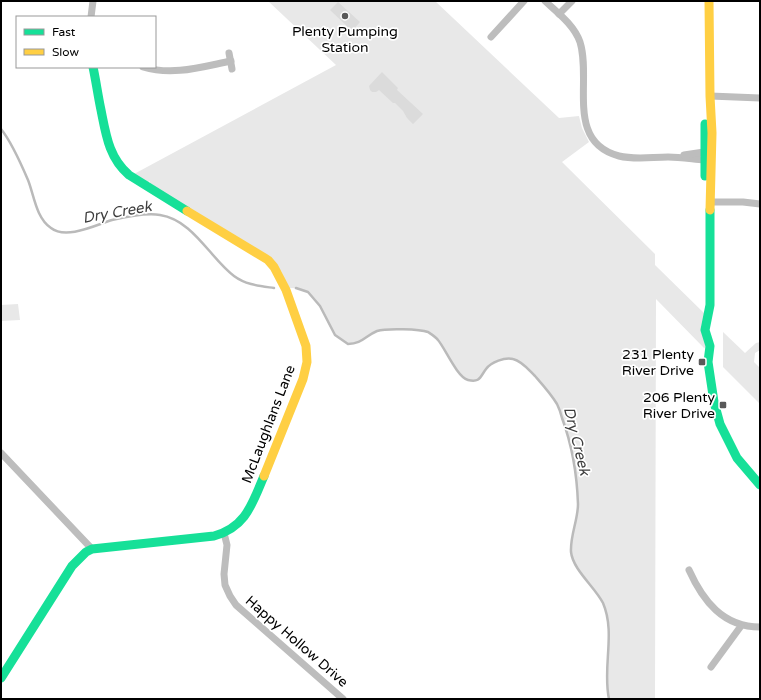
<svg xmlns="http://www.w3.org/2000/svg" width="761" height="700" font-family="'Varela Round',sans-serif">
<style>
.green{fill:#e8e8e8}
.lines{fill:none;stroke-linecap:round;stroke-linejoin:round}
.stream{stroke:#bababa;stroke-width:2.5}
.building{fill:#dbdbdb}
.street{stroke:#bdbdbd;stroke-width:7}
.fast{stroke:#16e098;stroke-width:9}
.slow{stroke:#ffcf43;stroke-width:9}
.poi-dot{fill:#595959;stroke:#fff;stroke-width:1.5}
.labels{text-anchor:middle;stroke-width:3.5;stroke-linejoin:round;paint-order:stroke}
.poi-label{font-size:14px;fill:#000;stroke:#fff;text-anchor:end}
.street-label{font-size:14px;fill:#000;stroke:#fff}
.water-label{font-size:15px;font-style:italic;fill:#3d3d3d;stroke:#fff}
</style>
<rect width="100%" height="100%" fill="#fff"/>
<g class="green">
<path d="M 268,1 L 435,1 L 559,118 L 579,116 L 582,128 L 589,142 L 562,162 L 655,254 L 655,265 L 706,315 L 706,347 L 704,348 L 656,299 L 655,699 L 609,699 C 602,668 616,633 603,603 C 595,587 573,570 571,552 C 570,536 578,520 578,504 C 577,475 572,445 562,418 C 561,414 559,408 557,404 C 551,394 542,384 535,376 C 529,370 522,361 513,359 C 505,357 491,362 486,369 C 480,377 480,383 468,380 C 457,377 445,348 438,340 C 436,337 431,334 428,332 C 420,329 386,328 377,331 C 365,336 361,344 348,344 C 344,341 338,338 335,334 C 320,316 321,287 289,288 L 281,271 L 150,183 L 150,181 L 147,183 L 134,174 L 336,65 Z"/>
<polygon points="18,304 20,320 1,321 1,305"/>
<polygon points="723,332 745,353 756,343 760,342 760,350 755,353 754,362 760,368 760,404 723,367"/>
</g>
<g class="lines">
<g class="stream">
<path d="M 1,129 C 10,140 22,166 28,180 C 34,195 36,218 51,228 C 66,240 96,225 112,220 C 125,217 148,213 160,215 C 193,220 210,258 234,276 C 246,285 260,286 274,288"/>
<path d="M 296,288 L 308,292 L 320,306 L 335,335 L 348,344 C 362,344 365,336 377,331 C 386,328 420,329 428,332 C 431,334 436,337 438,340 C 445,348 457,377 468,380 C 480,383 480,377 486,369 C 491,362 505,357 513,359 C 522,361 529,370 535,376 C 542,384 551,394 557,404 C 559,408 561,414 562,418 C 572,445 577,475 578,504 C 578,520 570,536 571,552 C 573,570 595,587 603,603 C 616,633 602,668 609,699"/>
</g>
</g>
<g class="building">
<polygon points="338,2 360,22 352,31 330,10"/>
<polygon points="382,72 398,88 397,90 423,114 413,124 407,118 403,111 395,103 393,103 379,90 376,92 372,92 370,90 369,86"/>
</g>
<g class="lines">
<g class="street">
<path d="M 545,1 C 558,13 574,25 580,42 C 592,80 565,142 619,156 C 635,160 652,157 668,157 C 680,157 692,159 704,160"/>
<polyline points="559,14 572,1"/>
<polyline points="91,17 93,1"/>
<polyline points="491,37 524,1"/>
<polyline points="229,53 232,69"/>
<path d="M 143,67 C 173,76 201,67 231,61"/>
<polyline points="710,96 760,98"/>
<polyline points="684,155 704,152"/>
<polyline points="710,202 743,202 760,204"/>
<polyline points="1,453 92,549"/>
<polyline points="224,533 227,545 224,574 225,585 230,596 236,605 343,699"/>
<path d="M 689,570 C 703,601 723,627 760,627"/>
<polyline points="711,667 741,626"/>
</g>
<g class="fast">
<path d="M 93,67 C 96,81 98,96 101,110 C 106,135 109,158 129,175 L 187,211"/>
<polyline points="705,124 705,176"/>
<polyline points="710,210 710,305 705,330 710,346 708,362 714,402 720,424 737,458 760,485"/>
<path d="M 1,678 L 72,566 L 86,552 L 92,549 L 214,536 C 246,527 252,504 264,476"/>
</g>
<g class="slow">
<polyline points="709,1 710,96 712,133 710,210"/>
<polyline points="187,211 268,260 274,267 286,290 306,346 307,362 303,379 264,476"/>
</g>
</g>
<g class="poi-dot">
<circle cx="345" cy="16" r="4"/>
<rect x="698" y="358" width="8" height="8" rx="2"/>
<rect x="719" y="401" width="8" height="8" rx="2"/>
</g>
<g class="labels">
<g class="poi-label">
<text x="345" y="36" text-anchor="middle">Plenty Pumping<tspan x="345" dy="16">Station</tspan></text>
<text x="694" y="359">231 Plenty<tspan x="694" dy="16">River Drive</tspan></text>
<text x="715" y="402">206 Plenty<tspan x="715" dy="16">River Drive</tspan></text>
</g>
<g class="street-label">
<text transform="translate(268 424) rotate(-69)" y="5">McLaughlans Lane</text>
<text transform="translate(297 641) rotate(41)" y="5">Happy Hollow Drive</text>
</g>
<g class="water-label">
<text transform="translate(117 212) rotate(-10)" y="5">Dry Creek</text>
<text transform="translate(577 441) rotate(76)" y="5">Dry Creek</text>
</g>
</g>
<rect width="761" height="700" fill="none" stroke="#000000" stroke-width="4"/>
<rect x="16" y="16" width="140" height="52" fill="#ffffff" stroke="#999999"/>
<rect x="24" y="29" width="20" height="6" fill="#16e098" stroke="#999999"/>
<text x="52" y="36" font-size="12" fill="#000000">Fast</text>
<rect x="24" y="49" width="20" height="6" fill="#ffcf43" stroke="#999999"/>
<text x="52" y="56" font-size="12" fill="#000000">Slow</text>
</svg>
